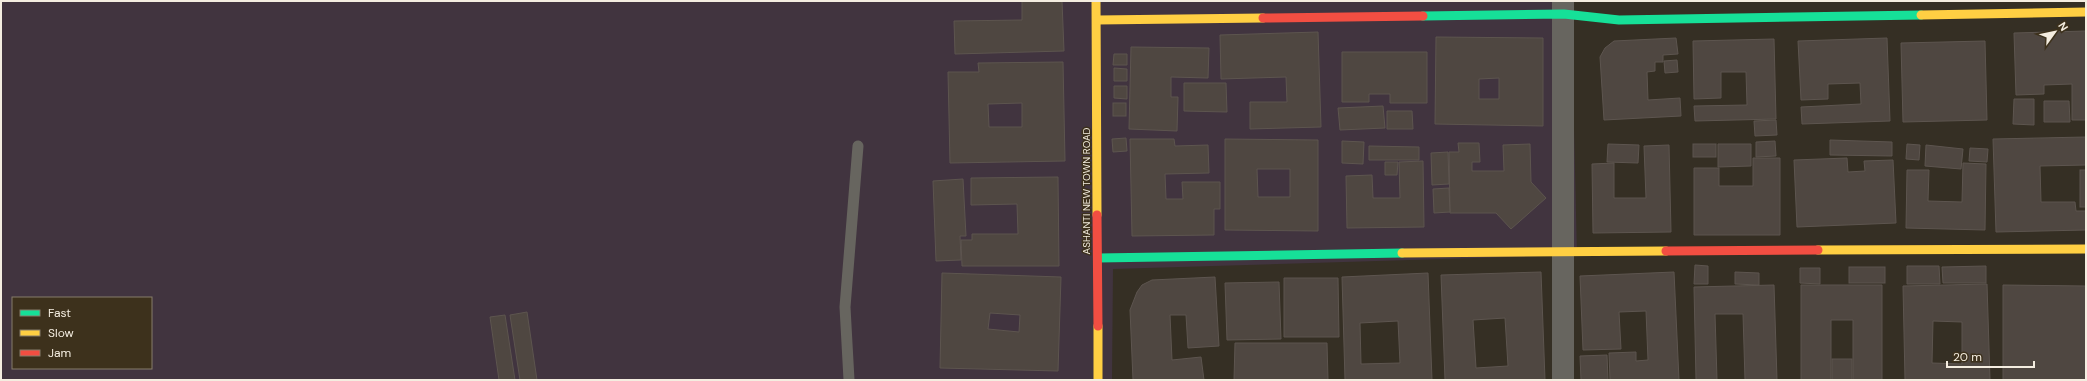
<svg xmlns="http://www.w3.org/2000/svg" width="2087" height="381" font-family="'DM Sans',sans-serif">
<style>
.commercial{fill:#41343f;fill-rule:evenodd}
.building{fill:#4f4741;stroke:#5d554f;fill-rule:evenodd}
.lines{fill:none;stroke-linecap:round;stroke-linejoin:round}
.lane{stroke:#67655f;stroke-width:11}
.street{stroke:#67655f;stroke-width:22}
.fast{stroke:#16e098;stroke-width:9}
.slow{stroke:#ffcf43;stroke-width:9}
.jam{stroke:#f24e42;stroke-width:9}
.labels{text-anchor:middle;stroke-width:3;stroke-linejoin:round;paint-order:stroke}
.street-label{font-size:10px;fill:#f4ede0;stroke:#3d311c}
</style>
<rect width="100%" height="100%" fill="#352f24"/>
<path class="commercial" d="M 1,1 L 1571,1 L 1577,255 L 1113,269 L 1112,380 L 1,380 ZM 13,298 L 151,298 L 151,368 L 13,368 Z"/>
<g class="building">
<polygon points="1022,1 1062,1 1064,51 955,54 954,21 1022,20"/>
<polygon points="2086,31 2086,120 2072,120 2072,84 2044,85 2044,94 2016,95 2014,33"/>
<polygon points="1318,32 1321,127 1250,129 1250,102 1287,102 1286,77 1221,79 1220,35"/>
<path d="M 1436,37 L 1543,38 L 1543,126 L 1435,124 ZM 1499,78 L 1499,99 L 1479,99 L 1479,79 Z"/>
<polygon points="1676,38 1678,54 1663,55 1663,62 1655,62 1655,71 1647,72 1648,100 1680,98 1681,116 1604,120 1600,57 1605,48 1614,41"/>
<polygon points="1887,38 1890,121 1802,124 1801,107 1861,104 1860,83 1828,84 1828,99 1801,100 1798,41"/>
<polygon points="1774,39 1776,119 1695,121 1694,106 1747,105 1746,72 1721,72 1721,98 1694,99 1693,41"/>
<polygon points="1985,41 1987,120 1903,122 1901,43"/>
<polygon points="1131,47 1209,48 1208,78 1171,77 1171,97 1178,97 1177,131 1129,129"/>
<polygon points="1342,52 1427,52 1427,103 1390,103 1390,94 1369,94 1369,102 1342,102"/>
<polygon points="1114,54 1127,54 1127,65 1113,65"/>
<polygon points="1677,60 1678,72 1665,73 1664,61"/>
<path d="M 1063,62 L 1065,161 L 950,163 L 948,72 L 979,72 L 978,63 ZM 1022,103 L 1022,127 L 989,127 L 988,104 Z"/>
<polygon points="1114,68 1127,69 1127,81 1114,81"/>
<polygon points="1184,83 1226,83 1227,112 1184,111"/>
<polygon points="1114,86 1127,86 1127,99 1114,98"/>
<polygon points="2014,99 2034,99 2034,125 2013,124"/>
<polygon points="2044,101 2069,101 2070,122 2044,122"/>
<rect x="1113" y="103" width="13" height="13"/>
<polygon points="1383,106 1385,128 1340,130 1338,108"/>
<polygon points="1387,111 1412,111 1413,129 1387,129"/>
<polygon points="1776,120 1777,135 1755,136 1754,121"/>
<polygon points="2086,137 2086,165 2040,166 2041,202 2075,202 2076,211 2086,211 2086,230 1996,232 1993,139"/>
<polygon points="1126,138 1127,151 1113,152 1112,139"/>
<polygon points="1130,139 1174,139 1175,146 1208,145 1209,173 1165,174 1166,199 1183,199 1182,182 1220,182 1220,209 1214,209 1214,235 1132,236"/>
<path d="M 1225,139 L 1318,140 L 1318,231 L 1225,230 ZM 1257,169 L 1290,169 L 1290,197 L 1258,197 Z"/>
<polygon points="1830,140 1892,142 1892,156 1830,155"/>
<polygon points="1342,141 1364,142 1363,164 1342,163"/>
<polygon points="1775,141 1776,156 1756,157 1756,142"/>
<polygon points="1458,143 1479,143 1480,162 1472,162 1472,171 1504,171 1503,145 1530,144 1531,182 1546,198 1511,229 1496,213 1450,213 1449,152 1459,152"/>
<polygon points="1608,144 1639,145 1638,163 1607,162"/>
<rect x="1693" y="144" width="23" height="13"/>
<polygon points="1718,144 1751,144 1751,166 1718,167"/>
<polygon points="1907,144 1920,145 1919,160 1906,159"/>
<polygon points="1669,145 1671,232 1593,233 1592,164 1614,163 1614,198 1646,198 1644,146"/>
<polygon points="1926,145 1963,149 1961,169 1925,166"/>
<polygon points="1369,146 1419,147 1419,160 1369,160"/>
<polygon points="1970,148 1988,149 1987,162 1969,161"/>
<polygon points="1448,152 1449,184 1432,185 1431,153"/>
<polygon points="1753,158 1780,158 1780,235 1694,235 1694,168 1719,168 1719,186 1753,186"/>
<polygon points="1847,158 1848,172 1865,171 1864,161 1893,160 1896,223 1797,227 1794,160"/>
<polygon points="1423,161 1424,227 1347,228 1346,176 1372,175 1373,198 1400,198 1399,162"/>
<polygon points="1385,162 1398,162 1397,175 1385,175"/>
<polygon points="1963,163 1986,164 1985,230 1906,228 1907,170 1929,170 1928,201 1962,202"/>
<rect x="2080" y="170" width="6" height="37"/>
<polygon points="1058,177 1059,266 962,266 961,240 972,240 972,234 1018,234 1017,204 971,205 971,178"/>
<polygon points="963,179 966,236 960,236 961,260 936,261 933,181"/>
<polygon points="1449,188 1450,212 1434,213 1433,189"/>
<polygon points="1695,265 1708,266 1708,284 1694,284"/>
<polygon points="1907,266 1939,266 1940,284 1907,284"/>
<polygon points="1986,266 1986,283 1943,283 1942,267"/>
<rect x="1849" y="267" width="36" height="16"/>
<polygon points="1800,268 1820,268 1820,284 1800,283"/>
<path d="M 1541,272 L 1545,380 L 1445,380 L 1441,275 ZM 1505,318 L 1508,366 L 1476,368 L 1473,320 Z"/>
<polygon points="1674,272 1679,380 1610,380 1609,353 1636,352 1636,361 1648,360 1646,311 1619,312 1621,349 1583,350 1580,276"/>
<polygon points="1735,272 1759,273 1759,285 1735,284"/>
<path d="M 942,273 L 1061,277 L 1058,371 L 940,368 ZM 990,313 L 1020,315 L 1019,332 L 988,329 Z"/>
<path d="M 1428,273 L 1432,380 L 1345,380 L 1342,277 ZM 1398,321 L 1400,363 L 1361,364 L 1360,323 Z"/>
<polygon points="1215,277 1219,346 1188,348 1186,315 1170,315 1172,360 1201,357 1204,380 1133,380 1130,310 1137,292 1142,285 1152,280"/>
<polygon points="1284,278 1338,278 1339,337 1284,337"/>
<polygon points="1279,282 1281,339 1227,340 1225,283"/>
<path d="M 1987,284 L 1990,380 L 1905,380 L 1903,286 ZM 1933,321 L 1962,322 L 1962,364 L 1932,363 Z"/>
<polygon points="1774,285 1777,380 1745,380 1743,314 1715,314 1717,380 1696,380 1694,287"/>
<polygon points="1801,285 1882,285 1882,380 1853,380 1853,320 1831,320 1831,380 1801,380"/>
<polygon points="2003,285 2086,286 2086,380 2003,380"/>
<polygon points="527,312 537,380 520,380 510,315"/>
<polygon points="505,315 515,380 499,380 490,317"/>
<polygon points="1235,343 1327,343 1328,380 1234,380"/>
<polygon points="1607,355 1608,380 1581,380 1580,356"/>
<rect x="1832" y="359" width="20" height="21"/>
</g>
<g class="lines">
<polyline class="lane" points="849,380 845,307 858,146"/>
<polyline class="street" points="1563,380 1563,1"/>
<g class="fast">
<polyline points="1423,16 1564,14 1619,20 1921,15"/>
<polyline points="1098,258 1402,253"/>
</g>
<g class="slow">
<polyline points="1096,1 1097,215"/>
<polyline points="1921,15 2086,12"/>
<polyline points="1097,20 1263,18"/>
<polyline points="1818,250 2086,249"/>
<polyline points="1402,253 1666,251"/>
<polyline points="1098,326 1098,380"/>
</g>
<g class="jam">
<polyline points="1263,18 1423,16"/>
<polyline points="1097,215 1098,326"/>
<polyline points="1666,251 1818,250"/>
</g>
</g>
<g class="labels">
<g class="street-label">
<text transform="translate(1086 191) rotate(-90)" y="4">ASHANTI NEW TOWN ROAD</text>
</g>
</g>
<rect width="2087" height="381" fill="none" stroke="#f4ede0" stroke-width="4"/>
<rect x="12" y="297" width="140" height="72" fill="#3d311c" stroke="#867c6a"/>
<rect x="20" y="310" width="20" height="6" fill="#16e098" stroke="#867c6a"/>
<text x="48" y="317" font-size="12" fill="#f4ede0">Fast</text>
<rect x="20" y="330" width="20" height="6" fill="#ffcf43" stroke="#867c6a"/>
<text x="48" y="337" font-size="12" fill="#f4ede0">Slow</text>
<rect x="20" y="350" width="20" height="6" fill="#f24e42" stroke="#867c6a"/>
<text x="48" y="357" font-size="12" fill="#f4ede0">Jam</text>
<g transform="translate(2055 32) rotate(57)" stroke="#3d311c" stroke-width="3" paint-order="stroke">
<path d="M0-3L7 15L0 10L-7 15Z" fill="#f4ede0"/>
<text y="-6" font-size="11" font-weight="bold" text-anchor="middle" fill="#f4ede0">N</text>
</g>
<path d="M1947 361v6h87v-6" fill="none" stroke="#f4ede0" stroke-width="2"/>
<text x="1953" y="361" font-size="12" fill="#f4ede0" stroke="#3d311c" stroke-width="3" paint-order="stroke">20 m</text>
</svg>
